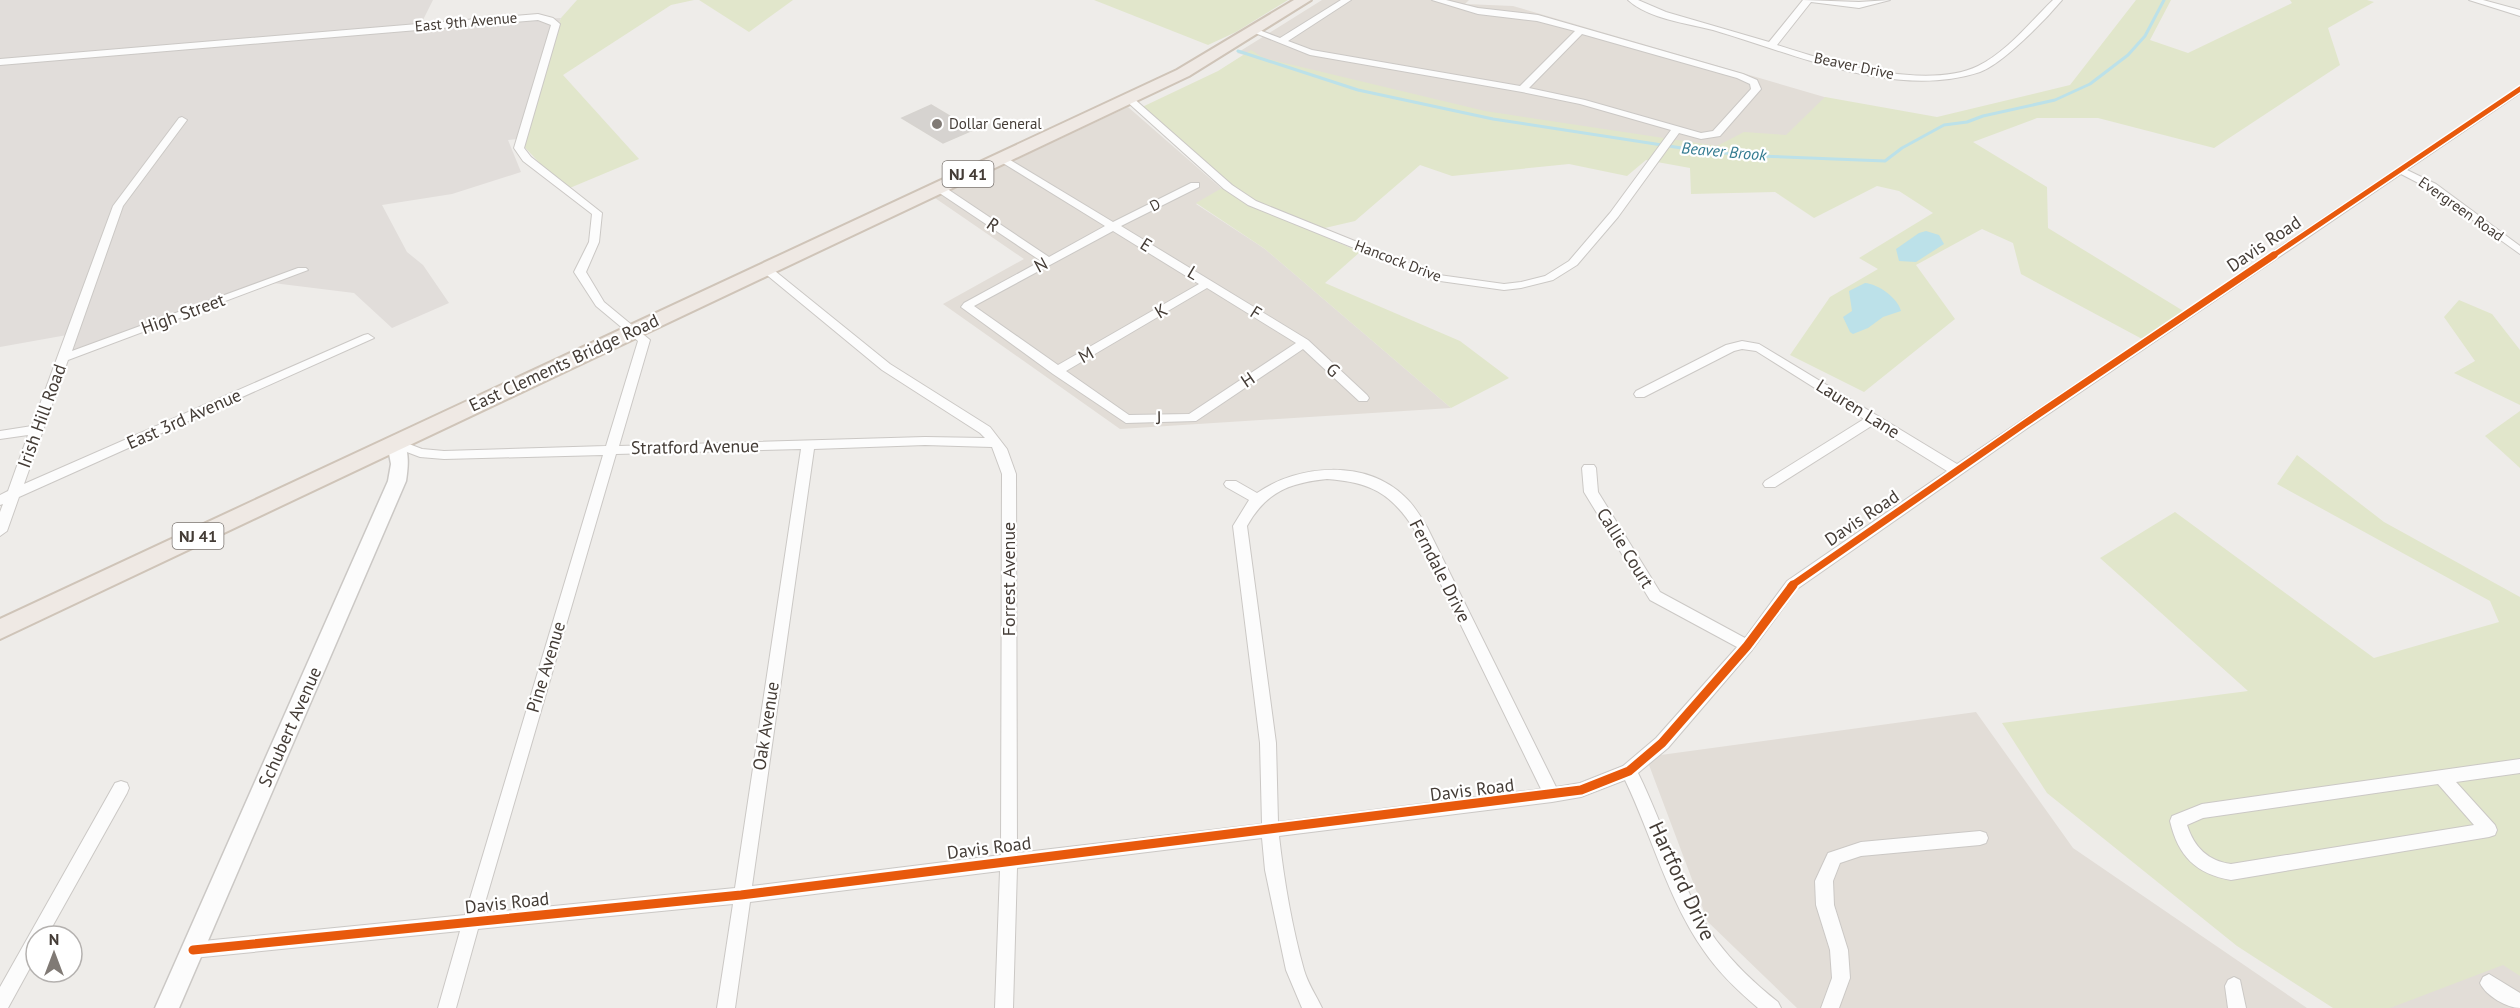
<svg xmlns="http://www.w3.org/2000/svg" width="2520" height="1008" font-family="'PT Sans',sans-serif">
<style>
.residential{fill:#e2ddd7}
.industrial{fill:#e1ddda}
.green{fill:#e1e6cb}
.water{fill:#bce1e9}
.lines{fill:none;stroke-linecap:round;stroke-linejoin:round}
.stream{stroke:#bce1e9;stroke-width:3}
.building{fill:#d6d3d0;stroke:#d6d3cf;stroke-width:1.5}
.minor-casing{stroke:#cbc8c5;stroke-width:2}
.tertiary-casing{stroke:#cbc8c5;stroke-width:3}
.primary-casing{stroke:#cfc4b8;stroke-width:4}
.minor{fill:#fcfcfc;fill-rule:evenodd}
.tertiary{fill:#fcfcfc;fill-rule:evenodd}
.primary{fill:#efe9e4;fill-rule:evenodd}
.cycleway-far2-casing{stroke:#fff;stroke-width:8}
.cycleway-far1-casing{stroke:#fff;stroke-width:10}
.cycleway-casing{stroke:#fff;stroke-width:13}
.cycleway-far2{stroke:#e8590c;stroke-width:5}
.cycleway-far1{stroke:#e8590c;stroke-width:7}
.cycleway{stroke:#e8590c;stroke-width:9}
.poi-dot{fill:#807a75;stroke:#fff;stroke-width:2}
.labels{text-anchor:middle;stroke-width:4.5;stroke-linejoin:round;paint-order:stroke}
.far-street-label{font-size:15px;fill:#443c36;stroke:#fff}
.far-poi-label{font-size:15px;fill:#443c36;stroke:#fff;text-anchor:start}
.far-water-label{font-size:16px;font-style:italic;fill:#337b90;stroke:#fff}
.shield{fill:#fff;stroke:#7c7672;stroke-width:1.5}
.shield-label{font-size:16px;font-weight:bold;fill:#443c36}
.street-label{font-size:18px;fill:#443c36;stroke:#fff}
.near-street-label{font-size:21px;fill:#443c36;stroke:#fff}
</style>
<rect width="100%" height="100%" fill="#eeece9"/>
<g class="residential">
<polygon points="1322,0 1469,0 1465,4 1513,6 1838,101 1807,145 1724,152 1422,103 1237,53"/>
<polygon points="1128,107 1222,189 1196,204 1265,249 1451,408 1120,429 943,304 1024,259 935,198"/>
<polygon points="1976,712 2073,848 2307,1008 1797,1008 1708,922 1646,757"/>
<polygon points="2520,949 2520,1008 2344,1008"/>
</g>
<polygon class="industrial" points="0,0 433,0 418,30 481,21 561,18 517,139 508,140 521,172 452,194 382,205 407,252 423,265 449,303 392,328 354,293 265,282 61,361 67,335 0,347"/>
<g class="green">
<polygon points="577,0 694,0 671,5 563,75 639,159 565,190 517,139 561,18"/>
<polygon points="699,0 793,0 749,32"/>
<polygon points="1094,0 1288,0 1236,32 1208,45"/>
<polygon points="2136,0 2171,0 2150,40 2188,53 2292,3 2290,0 2367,0 2374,2 2328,28 2340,65 2214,148 2098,118 2037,118 1973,142 2047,187 2048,228 2185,312 2144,340 2021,274 2013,243 1982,229 1916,265 1955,319 1864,392 1790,355 1830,297 1878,269 1859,258 1933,213 1899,191 1877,186 1814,218 1775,192 1691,194 1690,168 1646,160 1627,176 1569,164 1452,176 1420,165 1355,221 1312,231 1360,252 1325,283 1460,341 1509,378 1451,408 1265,249 1196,203 1229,184 1140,108 1218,71 1251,50 1264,58 1485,111 1717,146 1744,132 1786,135 1825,97 1937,117 2070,85"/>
<polygon points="2459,300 2492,314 2520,350 2520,405 2454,373 2475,361 2444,317"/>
<polygon points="2520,411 2520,468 2485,436"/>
<polygon points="2297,455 2384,522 2520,597 2520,976 2503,965 2390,1008 2333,1008 2237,946 2047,793 2002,723 2248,691 2100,558 2175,512 2374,658 2499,622 2490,601 2277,484"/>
</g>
<g class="water">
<polygon points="1926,231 1939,235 1944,244 1916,262 1899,261 1896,249 1919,233"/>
<path d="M 1865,283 C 1878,284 1898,298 1901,311 L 1883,317 L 1868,328 L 1853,334 L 1850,332 L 1843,317 L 1852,311 L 1849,291 Z"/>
</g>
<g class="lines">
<polyline class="stream" points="1238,51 1358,90 1493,119 1701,151 1758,156 1885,161 1902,148 1944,125 1967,122 1983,116 2055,100 2090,84 2128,55 2145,36 2164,0"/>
</g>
<polygon class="building" points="931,105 973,130 943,143 902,118"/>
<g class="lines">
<g class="minor-casing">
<g id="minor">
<path d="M 1341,0 L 1351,0 L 1288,41 L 1312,50 L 1520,86 L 1575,31 L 1537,21 L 1478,14 L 1432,0 L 1446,0 L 1478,8 L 1538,15 L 1743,74 L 1757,80 L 1761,89 L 1720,136 L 1701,139 L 1679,133 L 1618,217 L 1577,265 L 1553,280 L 1521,288 L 1504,290 L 1433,280 L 1248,205 L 1224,189 L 1124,99 L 1132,97 L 1232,185 L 1256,201 L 1439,275 L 1504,284 L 1521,282 L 1545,276 L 1569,261 L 1610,213 L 1671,130 L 1580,104 L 1522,92 L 1310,55 L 1250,31 L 1254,28 L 1280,38 ZM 1582,34 L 1737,78 L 1750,84 L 1751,89 L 1713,131 L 1701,133 L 1585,100 L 1529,88 Z"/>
<path d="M 1628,0 L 1638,0 L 1666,12 L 1769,42 L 1803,0 L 1859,2 L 1890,0 L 1859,8 L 1811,2 L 1777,45 C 1829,62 1926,91 1978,66 C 2007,52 2030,22 2053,0 L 2062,0 C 2046,19 2003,64 1980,72 C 1895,100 1795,54 1713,30 C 1686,23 1649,19 1628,0 Z"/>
<polygon points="2469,0 2483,0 2520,10 2520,16"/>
<path d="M 538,14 L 553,18 L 560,24 L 524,148 L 531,157 L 602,213 L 599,242 L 586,272 L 604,302 L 650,340 L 619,446 L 925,437 L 985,438 L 980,433 L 882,370 L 762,271 L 760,269 L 766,266 L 770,267 L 890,364 L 990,427 L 1007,449 L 1016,474 L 1017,853 L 1262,824 L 1260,743 L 1233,526 L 1249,500 L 1226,487 L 1224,484 L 1226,481 L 1236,481 L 1257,493 C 1299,464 1366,459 1405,497 C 1414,505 1421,517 1427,527 L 1556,787 L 1580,783 L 1623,766 L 1656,738 L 1737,647 L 1650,600 L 1584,492 L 1582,468 L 1584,465 L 1594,465 L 1596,468 L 1598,492 L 1660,592 L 1745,638 L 1787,581 L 1947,471 L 1873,425 L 1775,487 L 1765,487 L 1763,484 L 1765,481 L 1864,419 L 1756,351 L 1742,349 L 1734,351 L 1644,397 L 1636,397 L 1634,394 L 1636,391 L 1726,345 L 1742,341 L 1759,344 L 1957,464 L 2520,86 L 2520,93 L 2407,170 L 2436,184 L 2520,246 L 2520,254 L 2428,188 L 2401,174 L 2029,427 L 1797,589 L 1752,650 L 1668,748 L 1638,773 C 1665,827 1681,890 1716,940 C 1734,964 1755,984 1778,1002 L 1781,1008 L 1758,1008 C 1738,991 1719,973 1704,951 C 1668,900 1652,836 1625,780 L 1581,797 L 1552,802 L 1279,836 C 1284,880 1292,927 1304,970 C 1308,984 1316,995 1322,1008 L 1302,1008 L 1286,970 L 1265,870 L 1262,838 L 1017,868 L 1013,1008 L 995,1008 L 1000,871 L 750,902 L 735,1008 L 717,1008 L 733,904 L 478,929 L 456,1008 L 438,1008 L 460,931 L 193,958 L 187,956 L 184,950 L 187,944 L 193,942 L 465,915 L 603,455 L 444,459 L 420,457 L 391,446 L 390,443 L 396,439 L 422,449 L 444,451 L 606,446 L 638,341 L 596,306 L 574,272 L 589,242 L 592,214 L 523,161 L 514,148 L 551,25 L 538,20 L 0,65 L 0,59 ZM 925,445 L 992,447 L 1002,474 L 1001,855 L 752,886 L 814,449 ZM 801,449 L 735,888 L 482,913 L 616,454 ZM 1327,479 C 1370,482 1391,493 1414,529 L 1541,789 L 1278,822 L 1276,743 L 1247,526 C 1266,492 1289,483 1327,479 Z"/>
<polygon points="182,117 187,120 123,206 72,351 298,268 306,268 308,270 68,360 24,484 364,335 368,334 374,338 19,497 7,531 0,536 0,512 3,504 0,505 0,495 8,491 28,435 0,439 0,431 32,426 113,206 179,118"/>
<path d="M 1002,155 L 1113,222 L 1191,183 L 1199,183 L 1199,187 L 1121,226 L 1308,340 L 1367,395 L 1369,398 L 1367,401 L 1359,401 L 1303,349 L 1196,421 L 1126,423 L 1053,374 L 961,307 L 964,303 L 1041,261 L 935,190 L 935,186 L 943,186 L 1049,257 L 1105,226 L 998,160 L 997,158 ZM 1113,231 L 1199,284 L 1058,365 L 974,306 ZM 1207,288 L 1296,343 L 1189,414 L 1129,415 L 1066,371 Z"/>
<path d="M 2520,759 L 2520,773 L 2456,782 L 2495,825 L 2497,830 L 2495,835 L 2489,837 L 2231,880 C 2196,874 2178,856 2170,821 L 2172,816 L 2202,804 ZM 2438,784 L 2474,825 L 2231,864 C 2208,861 2194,847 2187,825 L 2203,818 Z"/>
<polygon points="121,781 127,783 129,788 127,793 47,936 36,936 36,957 8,1008 0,1008 0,987 115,783"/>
<polygon points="1980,831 1986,833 1988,838 1986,843 1980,845 1861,856 1840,863 1833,881 1834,905 1848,950 1850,978 1839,1008 1821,1008 1832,978 1830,950 1816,905 1815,881 1828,853 1861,842"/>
<path d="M 2489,974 L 2520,993 L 2520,1008 C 2507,1008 2486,996 2480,983 L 2483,977 Z"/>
<polygon points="2234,977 2240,980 2246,1008 2228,1008 2225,986 2228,980"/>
</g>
</g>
<g class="tertiary-casing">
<path id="tertiary" d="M 396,437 L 402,439 C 410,452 408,467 406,481 L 179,1008 L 155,1008 L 388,481 L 391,464 L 387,443 L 390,439 Z"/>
</g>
<g class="primary-casing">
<polygon id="primary" points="1294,0 1311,0 1189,76 0,639 0,619 1177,70"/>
</g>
<use href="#minor" class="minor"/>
<use href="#tertiary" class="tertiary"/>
<use href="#primary" class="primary"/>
<g class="cycleway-far2-casing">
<polyline id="cycleway-far2" points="2271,257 2520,89"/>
</g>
<g class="cycleway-far1-casing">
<polyline id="cycleway-far1" points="1791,586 2024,424 2274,255"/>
</g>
<g class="cycleway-casing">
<polyline id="cycleway" points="193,950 741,895 1581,790 1629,771 1662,743 1747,646 1793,585"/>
</g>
<use href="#cycleway-far2" class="cycleway-far2"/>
<use href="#cycleway-far1" class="cycleway-far1"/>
<use href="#cycleway" class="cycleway"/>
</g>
<circle class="poi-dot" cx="937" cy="124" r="6"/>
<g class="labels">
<g class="far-street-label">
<text transform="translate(466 22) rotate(-5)" y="5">East 9th Avenue</text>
<text transform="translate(1854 66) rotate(12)" y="5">Beaver Drive</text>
<text transform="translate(1155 205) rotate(-27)" y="5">D</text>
<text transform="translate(2461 209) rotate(35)" y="5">Evergreen Road</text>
<text transform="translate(1398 261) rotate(21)" y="5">Hancock Drive</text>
</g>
<g class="far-poi-label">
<text x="949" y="129">Dollar General</text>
</g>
<g class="far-water-label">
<text transform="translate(1724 151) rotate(5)" y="6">Beaver Brook</text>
</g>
<g class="shield">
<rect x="942.5" y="161" width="51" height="26" rx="4.5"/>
<rect x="172.5" y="523" width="51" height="26" rx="4.5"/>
</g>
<g class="shield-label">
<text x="968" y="180">NJ 41</text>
<text x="198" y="542">NJ 41</text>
</g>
<g class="street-label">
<text transform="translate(993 225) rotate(34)" y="6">R</text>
<text transform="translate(2264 244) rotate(-34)" y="6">Davis Road</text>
<text transform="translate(1146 245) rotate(32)" y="6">E</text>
<text transform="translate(1041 265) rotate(-28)" y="6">N</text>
<text transform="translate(1193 273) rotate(31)" y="6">L</text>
<text transform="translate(1161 311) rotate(-31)" y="6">K</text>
<text transform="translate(1256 313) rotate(32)" y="6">F</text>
<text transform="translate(183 314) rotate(-20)" y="6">High Street</text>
<text transform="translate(1086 355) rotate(-29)" y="6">M</text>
<text transform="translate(564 363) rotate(-25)" y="6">East Clements Bridge Road</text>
<text transform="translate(1333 370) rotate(43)" y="6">G</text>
<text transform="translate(1248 380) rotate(-34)" y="6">H</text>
<text transform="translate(1858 409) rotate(32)" y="6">Lauren Lane</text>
<text transform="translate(42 416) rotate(-70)" y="6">Irish Hill Road</text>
<text transform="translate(1159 418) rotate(-1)" y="6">J</text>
<text transform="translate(184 419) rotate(-24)" y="6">East 3rd Avenue</text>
<text transform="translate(695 447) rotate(-1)" y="6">Stratford Avenue</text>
<text transform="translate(1862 518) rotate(-34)" y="6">Davis Road</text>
<text transform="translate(1625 548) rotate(58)" y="6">Callie Court</text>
<text transform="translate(1440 571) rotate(63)" y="6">Ferndale Drive</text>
<text transform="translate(1009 579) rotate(-90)" y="6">Forrest Avenue</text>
<text transform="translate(546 667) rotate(-73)" y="6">Pine Avenue</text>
<text transform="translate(766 726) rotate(-81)" y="6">Oak Avenue</text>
<text transform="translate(290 727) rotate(-66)" y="6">Schubert Avenue</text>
<text transform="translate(1472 790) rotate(-7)" y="6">Davis Road</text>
<text transform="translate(989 848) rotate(-7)" y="6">Davis Road</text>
<text transform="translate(507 903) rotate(-6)" y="6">Davis Road</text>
</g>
<g class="near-street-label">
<text transform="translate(1682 881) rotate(65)" y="7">Hartford Drive</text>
</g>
</g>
<g transform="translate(54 954)"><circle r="28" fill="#ffffff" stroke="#b4b1af" stroke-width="1.5"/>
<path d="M0-4.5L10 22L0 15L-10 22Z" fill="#807a75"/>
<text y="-9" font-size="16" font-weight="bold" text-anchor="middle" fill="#443c36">N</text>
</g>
</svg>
